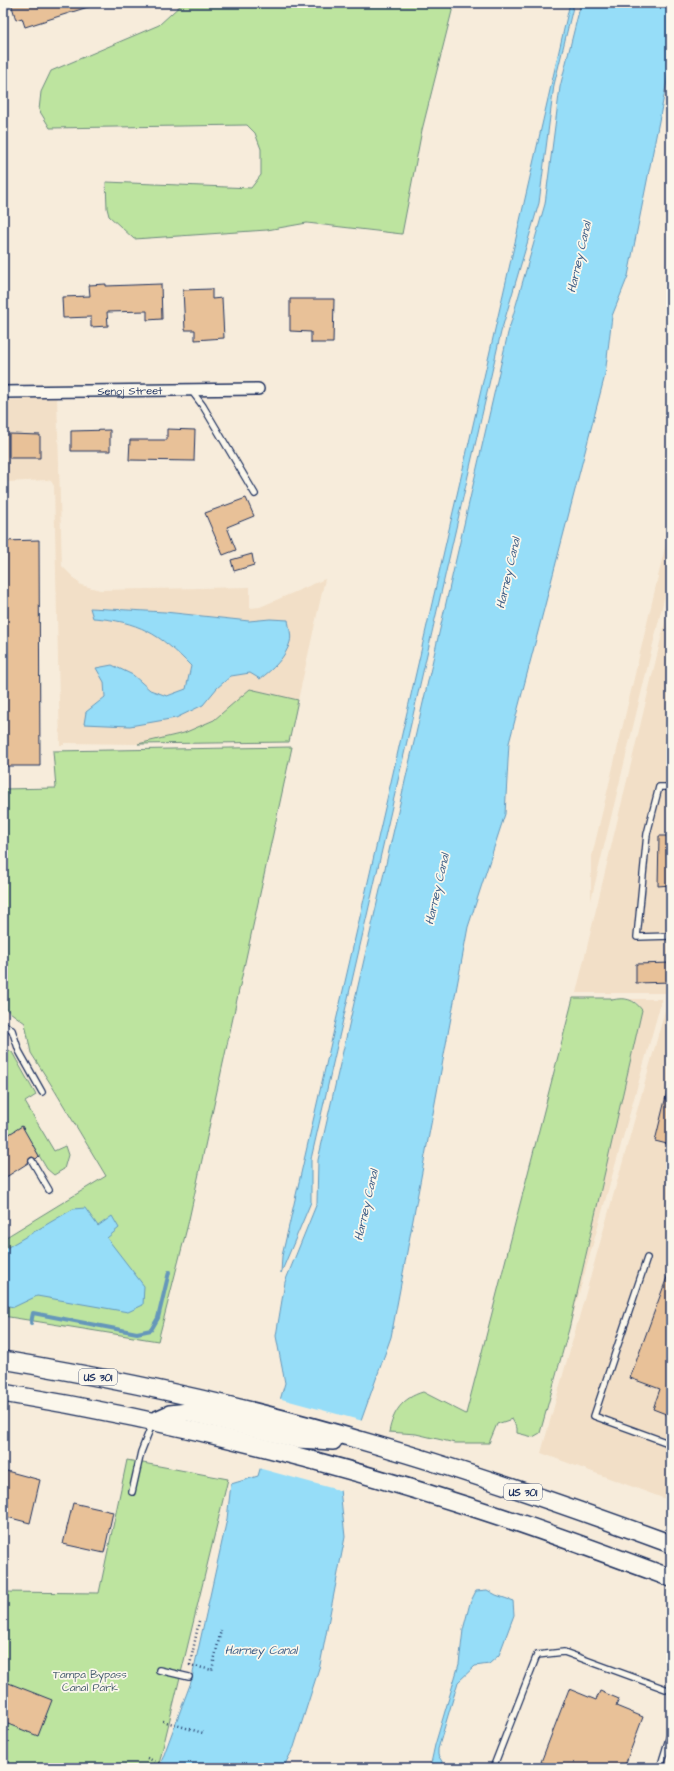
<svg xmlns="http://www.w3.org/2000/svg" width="674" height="1771" font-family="'Architects Daughter',sans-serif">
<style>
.built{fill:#f2dfc7;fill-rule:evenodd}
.green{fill:#bde49f;stroke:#6c8a7e}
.water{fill:#96ddf8;stroke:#6597ba}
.pier{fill:#f7ecdb}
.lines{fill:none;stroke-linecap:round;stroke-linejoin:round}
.stream{stroke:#6597ba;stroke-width:4}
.building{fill:#e8c198;stroke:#1b2f5e}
.lane-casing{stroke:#1b2f5e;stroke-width:8}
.street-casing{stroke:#1b2f5e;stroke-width:14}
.primary-casing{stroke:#1b2f5e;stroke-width:20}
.path{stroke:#1b2f5e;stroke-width:2.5;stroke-dasharray:1 3;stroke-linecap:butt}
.lane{stroke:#fbf7ec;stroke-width:5.5}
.street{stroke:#fbf7ec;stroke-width:11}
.primary{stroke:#fbf7ec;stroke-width:17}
.labels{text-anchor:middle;stroke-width:3.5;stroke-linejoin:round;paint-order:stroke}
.shield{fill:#fbf7ec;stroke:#5e6b89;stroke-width:1}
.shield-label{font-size:10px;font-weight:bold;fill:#1b2f5e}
.street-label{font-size:11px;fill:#1b2f5e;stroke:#fbf7ec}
.park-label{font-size:11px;fill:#445c6e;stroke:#fbf7ec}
.water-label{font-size:12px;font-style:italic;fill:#3a5a84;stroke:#fbf7ec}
</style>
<rect width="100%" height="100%" fill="#f7ecdb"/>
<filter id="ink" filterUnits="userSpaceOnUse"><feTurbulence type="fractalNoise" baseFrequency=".025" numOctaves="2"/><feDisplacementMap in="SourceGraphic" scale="8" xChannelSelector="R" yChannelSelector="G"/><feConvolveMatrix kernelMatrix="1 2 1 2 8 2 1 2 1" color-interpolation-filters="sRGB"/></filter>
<g filter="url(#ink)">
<g class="built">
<path d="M 57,398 L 62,566 L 81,585 L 100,590 L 250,587 L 250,608 L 260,607 L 325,579 L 298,700 L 250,689 L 214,720 L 184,733 L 138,744 L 64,743 L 64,745 L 60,745 L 54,486 L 51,481 L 47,480 L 6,482 L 3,404 L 3,400 ZM 91,608 L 165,612 L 249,621 L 270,619 L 250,673 L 231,676 L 217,688 L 86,712 L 105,697 L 104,682 L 133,675 L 150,690 L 167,696 L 186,689 L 191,666 L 172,648 L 153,633 L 130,624 L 113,620 L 93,618 Z"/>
<polygon points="671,522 671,570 591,900 591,860"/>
<polygon points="671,597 671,1501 541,1453 670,993 576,993"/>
<polygon points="628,999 662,999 569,1329 642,1010 636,1002"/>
</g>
<g class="green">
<polygon points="183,3 454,3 422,130 402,234 307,223 267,230 134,239 109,216 107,208 106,182 251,188 261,175 261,149 255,133 247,125 50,128 39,110 41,92 51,71 159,25"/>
<polygon points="250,689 298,700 289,742 138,744 184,733 214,720"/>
<polygon points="292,747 188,1224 158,1341 3,1316 3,1239 106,1176 52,1086 31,1053 25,1023 3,1007 3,789 56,788 53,751"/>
<path d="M 573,998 L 611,998 L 612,1000 C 625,997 634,999 642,1010 L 569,1329 L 540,1433 L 533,1437 L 517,1433 L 517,1428 L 512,1419 L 497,1424 L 489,1443 L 455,1443 L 416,1434 L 389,1432 C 393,1412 402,1398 423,1392 L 466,1414 Z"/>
<polygon points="3,1047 12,1052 36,1095 25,1102 54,1151 65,1146 68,1155 64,1169 54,1175 47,1169 22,1127 3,1138"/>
<polygon points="127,1460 228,1479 158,1768 3,1768 3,1592 99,1593"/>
</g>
<g class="water">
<polygon points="570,3 574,3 554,85 539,203 501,332 311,1159 311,1202 281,1273 282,1256"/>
<polygon points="581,3 671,3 671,61 628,276 612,316 605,375 509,743 505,814 468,927 391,1337 351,1449 340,1489 345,1537 320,1665 294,1747 283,1768 159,1768 191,1682 227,1519 231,1484 258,1476 285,1383 276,1336 285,1282 317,1203 318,1160 508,333 545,204 560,87"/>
<path d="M 90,608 L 165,612 L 249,621 L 270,619 L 288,620 C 289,627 292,636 290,642 C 286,657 272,670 260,679 L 250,673 L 231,676 L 217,688 L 203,705 L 176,718 L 130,726 L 84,724 L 86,712 L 105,697 L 104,682 L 96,668 L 112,665 L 133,675 L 150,690 L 167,696 L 186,689 L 191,666 C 160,634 138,621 93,618 Z"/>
<polygon points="85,1208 98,1226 112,1216 119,1228 107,1238 144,1286 143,1305 128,1312 37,1296 14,1307 3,1305 3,1250 73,1209"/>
<polygon points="487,1590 496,1595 513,1601 514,1615 499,1655 489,1664 475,1666 458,1682 438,1749 438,1755 446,1768 430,1768 435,1745 459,1664 463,1630 470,1603 476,1591"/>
</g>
<polygon class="pier" points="278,1398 363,1421 353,1449 362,1470 356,1488 342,1491 258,1468"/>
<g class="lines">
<polyline class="stream" points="31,1323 33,1313 137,1333 151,1330 158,1318 169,1272"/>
</g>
<g class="building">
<polygon points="11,3 91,3 91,6 25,27 22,18 16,20"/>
<polygon points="106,284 106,286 161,284 162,319 147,320 147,311 107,312 108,326 91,327 91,317 63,318 62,297 90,296 89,285"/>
<polygon points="212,289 212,299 222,298 224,338 195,340 195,330 185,330 183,290"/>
<polygon points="290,299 334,299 333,343 311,343 311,332 290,331"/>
<polygon points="167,429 195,430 194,461 129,460 130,440 167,440"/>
<polygon points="110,430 110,451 71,451 71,431"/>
<polygon points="9,434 40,435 40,458 9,458"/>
<polygon points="246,498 254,516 227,527 236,550 223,555 205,513"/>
<polygon points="39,540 40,766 3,766 3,541"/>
<polygon points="252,554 254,565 234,571 231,560"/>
<polygon points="659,836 671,836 671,885 658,886"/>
<polygon points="671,963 671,982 636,983 636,964"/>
<polygon points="667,1092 671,1093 671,1145 655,1141"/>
<polygon points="22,1126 39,1156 36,1159 32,1157 30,1158 28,1163 3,1179 3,1138"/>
<polygon points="670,1269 671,1269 671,1416 653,1409 660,1389 630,1378"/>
<polygon points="3,1470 40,1480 30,1523 3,1516"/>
<polygon points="73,1503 113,1512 104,1553 63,1544"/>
<polygon points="6,1682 52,1700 38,1736 3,1722 3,1689"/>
<polygon points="569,1689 596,1700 600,1691 619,1699 616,1706 643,1717 624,1768 556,1768 541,1762"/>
</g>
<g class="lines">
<g class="lane-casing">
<g id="lane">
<polyline points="191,390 203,406 255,494"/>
<polyline points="671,787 659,787 647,834 637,937 671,936"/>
<polyline points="3,1024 12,1030 19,1051 42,1092"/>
<polyline points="32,1161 49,1190"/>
<polyline points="647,1258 594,1416 671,1444"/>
<polyline points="132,1492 141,1452 152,1424"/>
<polyline points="159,1670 189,1677"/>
<polyline points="493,1768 537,1655 564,1652 671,1691"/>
<polyline points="660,1768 671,1732"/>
</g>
</g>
<g class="street-casing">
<g id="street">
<path id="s1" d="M 3,392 L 258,389"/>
</g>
</g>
<g class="primary-casing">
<g id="primary">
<path d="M 3,1360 C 128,1381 252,1408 373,1444 C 474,1473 573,1508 671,1544"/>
<path d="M 3,1393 C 162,1419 323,1459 477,1509 C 542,1530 607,1554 671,1578"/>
<polyline points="152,1422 170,1414 188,1412 297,1439 333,1441"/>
</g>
</g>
<g class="path">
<polyline points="199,1621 190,1665 212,1670 221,1630"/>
<polyline points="163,1721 203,1733"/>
<polyline points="147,1758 171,1768"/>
</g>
<use href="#lane" class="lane"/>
<use href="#street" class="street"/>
<use href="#primary" class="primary"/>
</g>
</g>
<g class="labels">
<g class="shield">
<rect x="79" y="1369" width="38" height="16" rx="3"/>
<rect x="504" y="1484" width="38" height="16" rx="3"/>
</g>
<g class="shield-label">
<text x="98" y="1381">US 301</text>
<text x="523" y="1496">US 301</text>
</g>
<g class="street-label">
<text dy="4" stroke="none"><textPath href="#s1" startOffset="127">Senoj Street</textPath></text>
</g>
<g class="park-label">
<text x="90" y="1678">Tampa Bypass<tspan x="90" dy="13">Canal Park</tspan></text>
</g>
<g class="water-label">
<text transform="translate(579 257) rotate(-77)" y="4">Harney Canal</text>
<text transform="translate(508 573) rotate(-77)" y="4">Harney Canal</text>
<text transform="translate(437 889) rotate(-77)" y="4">Harney Canal</text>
<text transform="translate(366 1205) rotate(-77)" y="4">Harney Canal</text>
<text x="261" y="1654">Harney Canal</text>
</g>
</g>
<rect width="674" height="1771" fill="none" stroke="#fbf7ec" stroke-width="16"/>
<rect x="8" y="8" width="658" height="1755" fill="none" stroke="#1b2f5e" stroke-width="1.5" filter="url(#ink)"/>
</svg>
